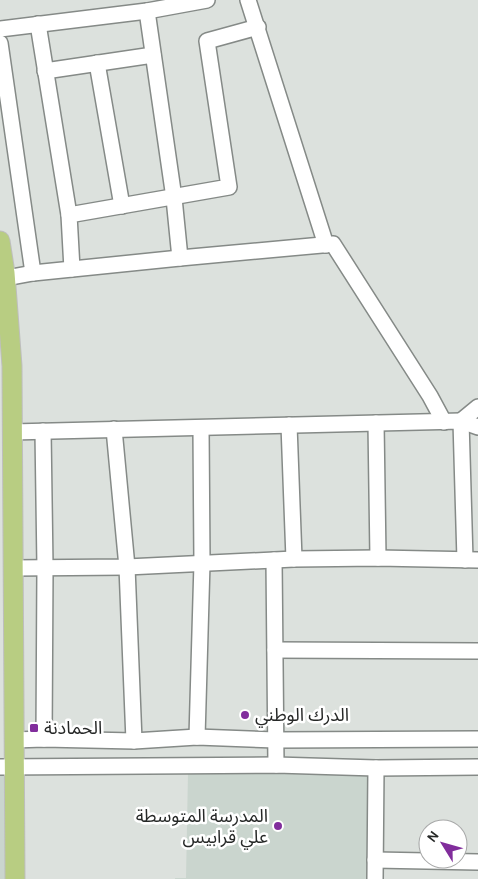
<svg xmlns="http://www.w3.org/2000/svg" width="478" height="879" font-family="Karla,'Noto Sans Arabic',sans-serif">
<style>
.built{fill:#cad5ce}
.lines{fill:none;stroke-linecap:round;stroke-linejoin:round}
.minor-casing{stroke:#858a87;stroke-width:18}
.major-casing{stroke:#bebebe;stroke-width:21}
.minor{stroke:#fff;stroke-width:15}
.major{stroke:#b8cd82;stroke-width:19}
.poi-dot{fill:#812d9c;stroke:#fff;stroke-width:2}
.labels{text-anchor:middle;stroke-width:5;stroke-linejoin:round;paint-order:stroke}
.poi-label{font-size:18px;fill:#262827;stroke:#fff;text-anchor:start}
</style>
<rect width="100%" height="100%" fill="#dce1dd"/>
<g class="built">
<rect x="0" y="770" width="6" height="109"/>
<polygon points="188,773 370,775 369,879 175,879 175,878 186,878"/>
</g>
<g class="lines">
<g class="minor-casing">
<g id="minor">
<polyline points="248,0 326,245"/>
<polyline points="147,11 174,198 180,258"/>
<polyline points="38,24 69,215"/>
<polyline points="0,29 147,11 207,0"/>
<polyline points="0,43 33,273"/>
<polyline points="97,63 122,206"/>
<polyline points="45,71 153,55"/>
<polyline points="72,269 69,215 229,187 207,41 258,27"/>
<polyline points="0,278 6,278 33,273 180,258 333,244 430,396 444,422"/>
<polyline points="376,423 378,558"/>
<polyline points="289,425 294,559"/>
<polyline points="114,429 127,567 134,741"/>
<polyline points="43,431 45,567 44,739"/>
<polyline points="12,432 461,421 478,427"/>
<polyline points="274,560 276,765"/>
<polyline points="465,560 461,421 478,407"/>
<polyline points="13,568 127,567 294,559 378,558 478,560"/>
<polyline points="275,650 478,651"/>
<polyline points="197,737 202,563 201,428"/>
<polyline points="14,740 44,739 134,741 197,737 276,740 478,739"/>
<polyline points="0,767 276,765 376,768 478,767"/>
<polyline points="375,860 478,862"/>
<polyline points="375,879 376,768"/>
</g>
</g>
<g class="major-casing">
<polyline id="major" points="0,241 5,273 12,366 15,879"/>
</g>
<use href="#minor" class="minor"/>
<use href="#major" class="major"/>
</g>
<g class="poi-dot">
<circle cx="245" cy="715" r="5"/>
<rect x="29" y="723" width="10" height="10" rx="2.5"/>
<circle cx="278" cy="826" r="5"/>
</g>
<g class="labels">
<g class="poi-label">
<text x="255" y="721">الدرك الوطني</text>
<text x="44" y="734">الحمادنة</text>
<text x="268" y="822" text-anchor="end">المدرسة المتوسطة<tspan x="268" dy="21">علي قرابيس</tspan></text>
</g>
</g>
<g transform="translate(443 844) rotate(307)"><circle r="24" fill="#ffffff" stroke="#a8a9a9"/>
<path d="M0-4L9 19L0 12L-9 19Z" fill="#812d9c"/>
<text y="-8" font-size="14" font-weight="bold" text-anchor="middle" fill="#262827">N</text>
</g>
</svg>
